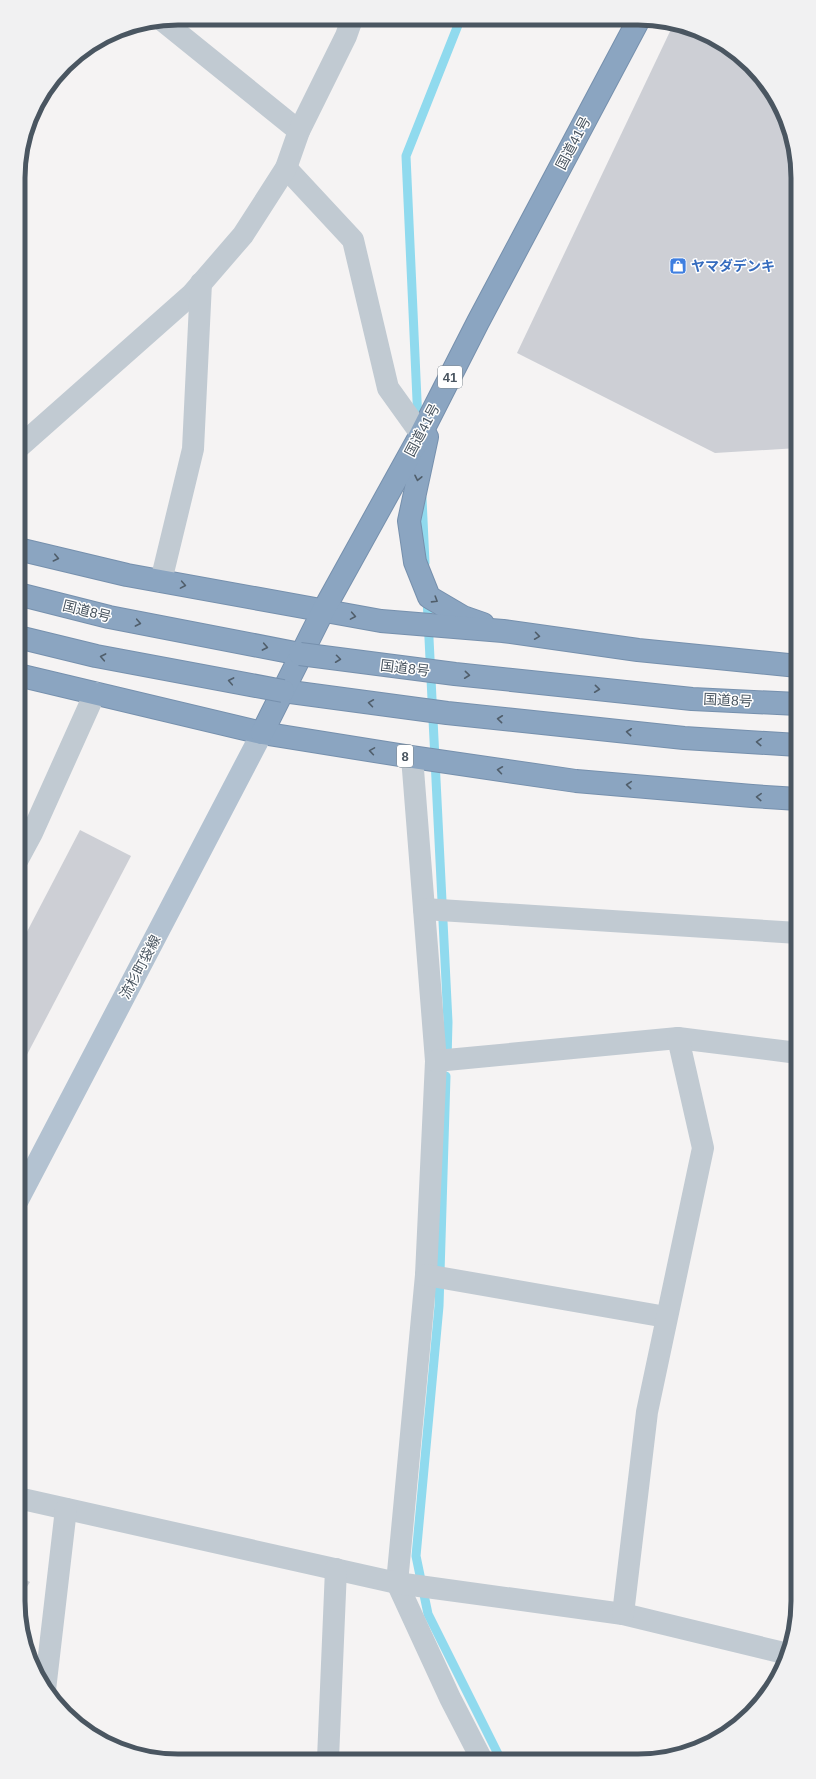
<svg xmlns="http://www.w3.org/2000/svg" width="816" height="1779" font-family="Arial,'Noto Sans JP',sans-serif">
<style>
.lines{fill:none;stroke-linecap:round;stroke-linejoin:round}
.stream{stroke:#90daee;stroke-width:9}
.building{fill:#cdcfd5}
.highway-casing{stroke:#7690ad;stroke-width:24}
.minor{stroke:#c1cad2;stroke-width:22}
.major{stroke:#b3c2d1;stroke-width:22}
.highway{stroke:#8ba5c1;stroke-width:22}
.highway-bridge-casing{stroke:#7690ad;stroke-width:24;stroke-linecap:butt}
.highway-bridge{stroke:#8ba5c1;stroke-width:22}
.oneway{stroke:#505e6b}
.labels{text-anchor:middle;stroke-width:3;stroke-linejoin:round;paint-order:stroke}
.shield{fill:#fff;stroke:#808990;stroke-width:1}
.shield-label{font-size:13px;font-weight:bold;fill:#4a5661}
.street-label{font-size:14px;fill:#4a5661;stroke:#fff}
.shop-label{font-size:14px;font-weight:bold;fill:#366cbe;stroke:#fff;text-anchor:start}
.rim{fill:none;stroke:#4a5661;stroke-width:5}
</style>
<rect width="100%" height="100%" fill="#f5f3f3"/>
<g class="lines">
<g class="stream">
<polyline points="418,422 406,156 460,20"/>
<polyline points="422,498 425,563"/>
<polyline points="427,598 448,1022 447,1061"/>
<polyline points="446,1076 439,1306 416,1556 428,1614 501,1760"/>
</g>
</g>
<g class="building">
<polygon points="674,23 709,35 744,58 771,89 792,137 798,178 798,448 715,453 517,353"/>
<polygon points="80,830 131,856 20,1068 18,1067 18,949"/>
<polygon points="18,1576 30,1582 18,1601"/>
</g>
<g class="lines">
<g class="highway-casing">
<g id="highway">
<polyline points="427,437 409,521 415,562 429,597 463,617 483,624"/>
<polyline points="18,549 127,575 381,621 503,631 638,650 798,666"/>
<polyline points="18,594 109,617 300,654"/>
<polyline points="18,675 262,733 412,757 576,781 752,796 798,799"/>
<polyline points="283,691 447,713 684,738 798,745"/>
<polyline points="262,733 323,611 421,434 478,322 638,21"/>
</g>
</g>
<g class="minor">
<polyline points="163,21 299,131"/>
<polyline points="286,168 353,240 388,388 421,434"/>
<polyline points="18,448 192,294 243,235 286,168 299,131 346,36 352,19"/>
<polyline points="161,581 193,449 201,283"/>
<polyline points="412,757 436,1061 426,1275 397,1583 450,1698 482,1760"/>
<polyline points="18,859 32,833 95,693"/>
<polyline points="424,909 798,933"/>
<polyline points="436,1061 678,1038 798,1053"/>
<polyline points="426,1275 666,1317"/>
<polyline points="18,1498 397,1583 623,1614 788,1654"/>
<polyline points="623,1614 647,1412 703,1148 678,1038"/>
<polyline points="45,1690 66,1509"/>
<polyline points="328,1759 336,1569"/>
</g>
<polyline class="major" points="18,1200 262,733"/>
<use href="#highway" class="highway"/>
<g class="highway-bridge-casing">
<g id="highway-bridge">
<polyline points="18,637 96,656 283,691"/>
<polyline points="300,654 455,674 692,699 798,704"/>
</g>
</g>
<use href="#highway-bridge" class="highway-bridge"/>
</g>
<defs><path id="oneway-chevron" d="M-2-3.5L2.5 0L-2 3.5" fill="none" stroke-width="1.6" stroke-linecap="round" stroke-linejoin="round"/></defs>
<g class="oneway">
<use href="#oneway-chevron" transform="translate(418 478) rotate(102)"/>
<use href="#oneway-chevron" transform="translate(56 558) rotate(13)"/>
<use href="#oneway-chevron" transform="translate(183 585) rotate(10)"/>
<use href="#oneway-chevron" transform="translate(435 600) rotate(32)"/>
<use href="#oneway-chevron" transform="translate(353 616) rotate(10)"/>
<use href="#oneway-chevron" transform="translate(138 623) rotate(11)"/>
<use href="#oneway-chevron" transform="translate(537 636) rotate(8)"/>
<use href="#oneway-chevron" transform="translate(265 647) rotate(11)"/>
<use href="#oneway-chevron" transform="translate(103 657) rotate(-169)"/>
<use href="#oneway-chevron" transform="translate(338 659) rotate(7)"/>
<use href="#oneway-chevron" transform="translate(467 675) rotate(6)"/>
<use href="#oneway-chevron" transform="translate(231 681) rotate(-169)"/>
<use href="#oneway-chevron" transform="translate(597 689) rotate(6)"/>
<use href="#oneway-chevron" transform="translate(371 703) rotate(-172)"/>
<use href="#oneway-chevron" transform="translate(500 719) rotate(-174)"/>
<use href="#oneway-chevron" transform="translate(629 732) rotate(-174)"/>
<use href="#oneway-chevron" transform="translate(759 742) rotate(-177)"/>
<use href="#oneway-chevron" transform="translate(372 751) rotate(-171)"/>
<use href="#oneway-chevron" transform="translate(500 770) rotate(-172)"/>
<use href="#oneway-chevron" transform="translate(629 785) rotate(-175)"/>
<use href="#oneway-chevron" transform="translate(759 797) rotate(-177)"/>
</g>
<defs>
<g id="shop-square" transform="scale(0.9)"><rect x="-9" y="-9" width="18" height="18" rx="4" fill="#3f7fe0" stroke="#fff"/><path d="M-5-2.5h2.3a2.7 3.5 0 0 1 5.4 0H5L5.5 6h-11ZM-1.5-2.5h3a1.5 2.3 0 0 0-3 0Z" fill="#fff"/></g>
</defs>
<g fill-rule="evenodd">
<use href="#shop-square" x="678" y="266"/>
</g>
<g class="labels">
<g class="shield">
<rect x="438" y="366" width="24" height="22" rx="3"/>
<rect x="397" y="745" width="16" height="22" rx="3"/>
</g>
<g class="shield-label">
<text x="450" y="382">41</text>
<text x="405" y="761">8</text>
</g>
<g class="street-label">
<text transform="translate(573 143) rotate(-62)" y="5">国道41号</text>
<text transform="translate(422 430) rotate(-62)" y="5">国道41号</text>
<text transform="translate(87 611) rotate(14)" y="5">国道8号</text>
<text transform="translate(405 668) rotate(7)" y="5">国道8号</text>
<text transform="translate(728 700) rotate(3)" y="5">国道8号</text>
<text transform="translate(140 967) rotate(-62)" y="5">流杉町袋線</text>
</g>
<g class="shop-label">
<text x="691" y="271">ヤマダデンキ</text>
</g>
</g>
<path d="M0 0H816V1779H0ZM178 25H638A153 153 0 0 1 791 178V1601A153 153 0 0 1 638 1754H178A153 153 0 0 1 25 1601V178A153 153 0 0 1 178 25Z" fill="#f1f1f2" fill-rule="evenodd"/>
<path class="rim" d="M178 25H638A153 153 0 0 1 791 178V1601A153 153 0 0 1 638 1754H178A153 153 0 0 1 25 1601V178A153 153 0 0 1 178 25Z"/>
</svg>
